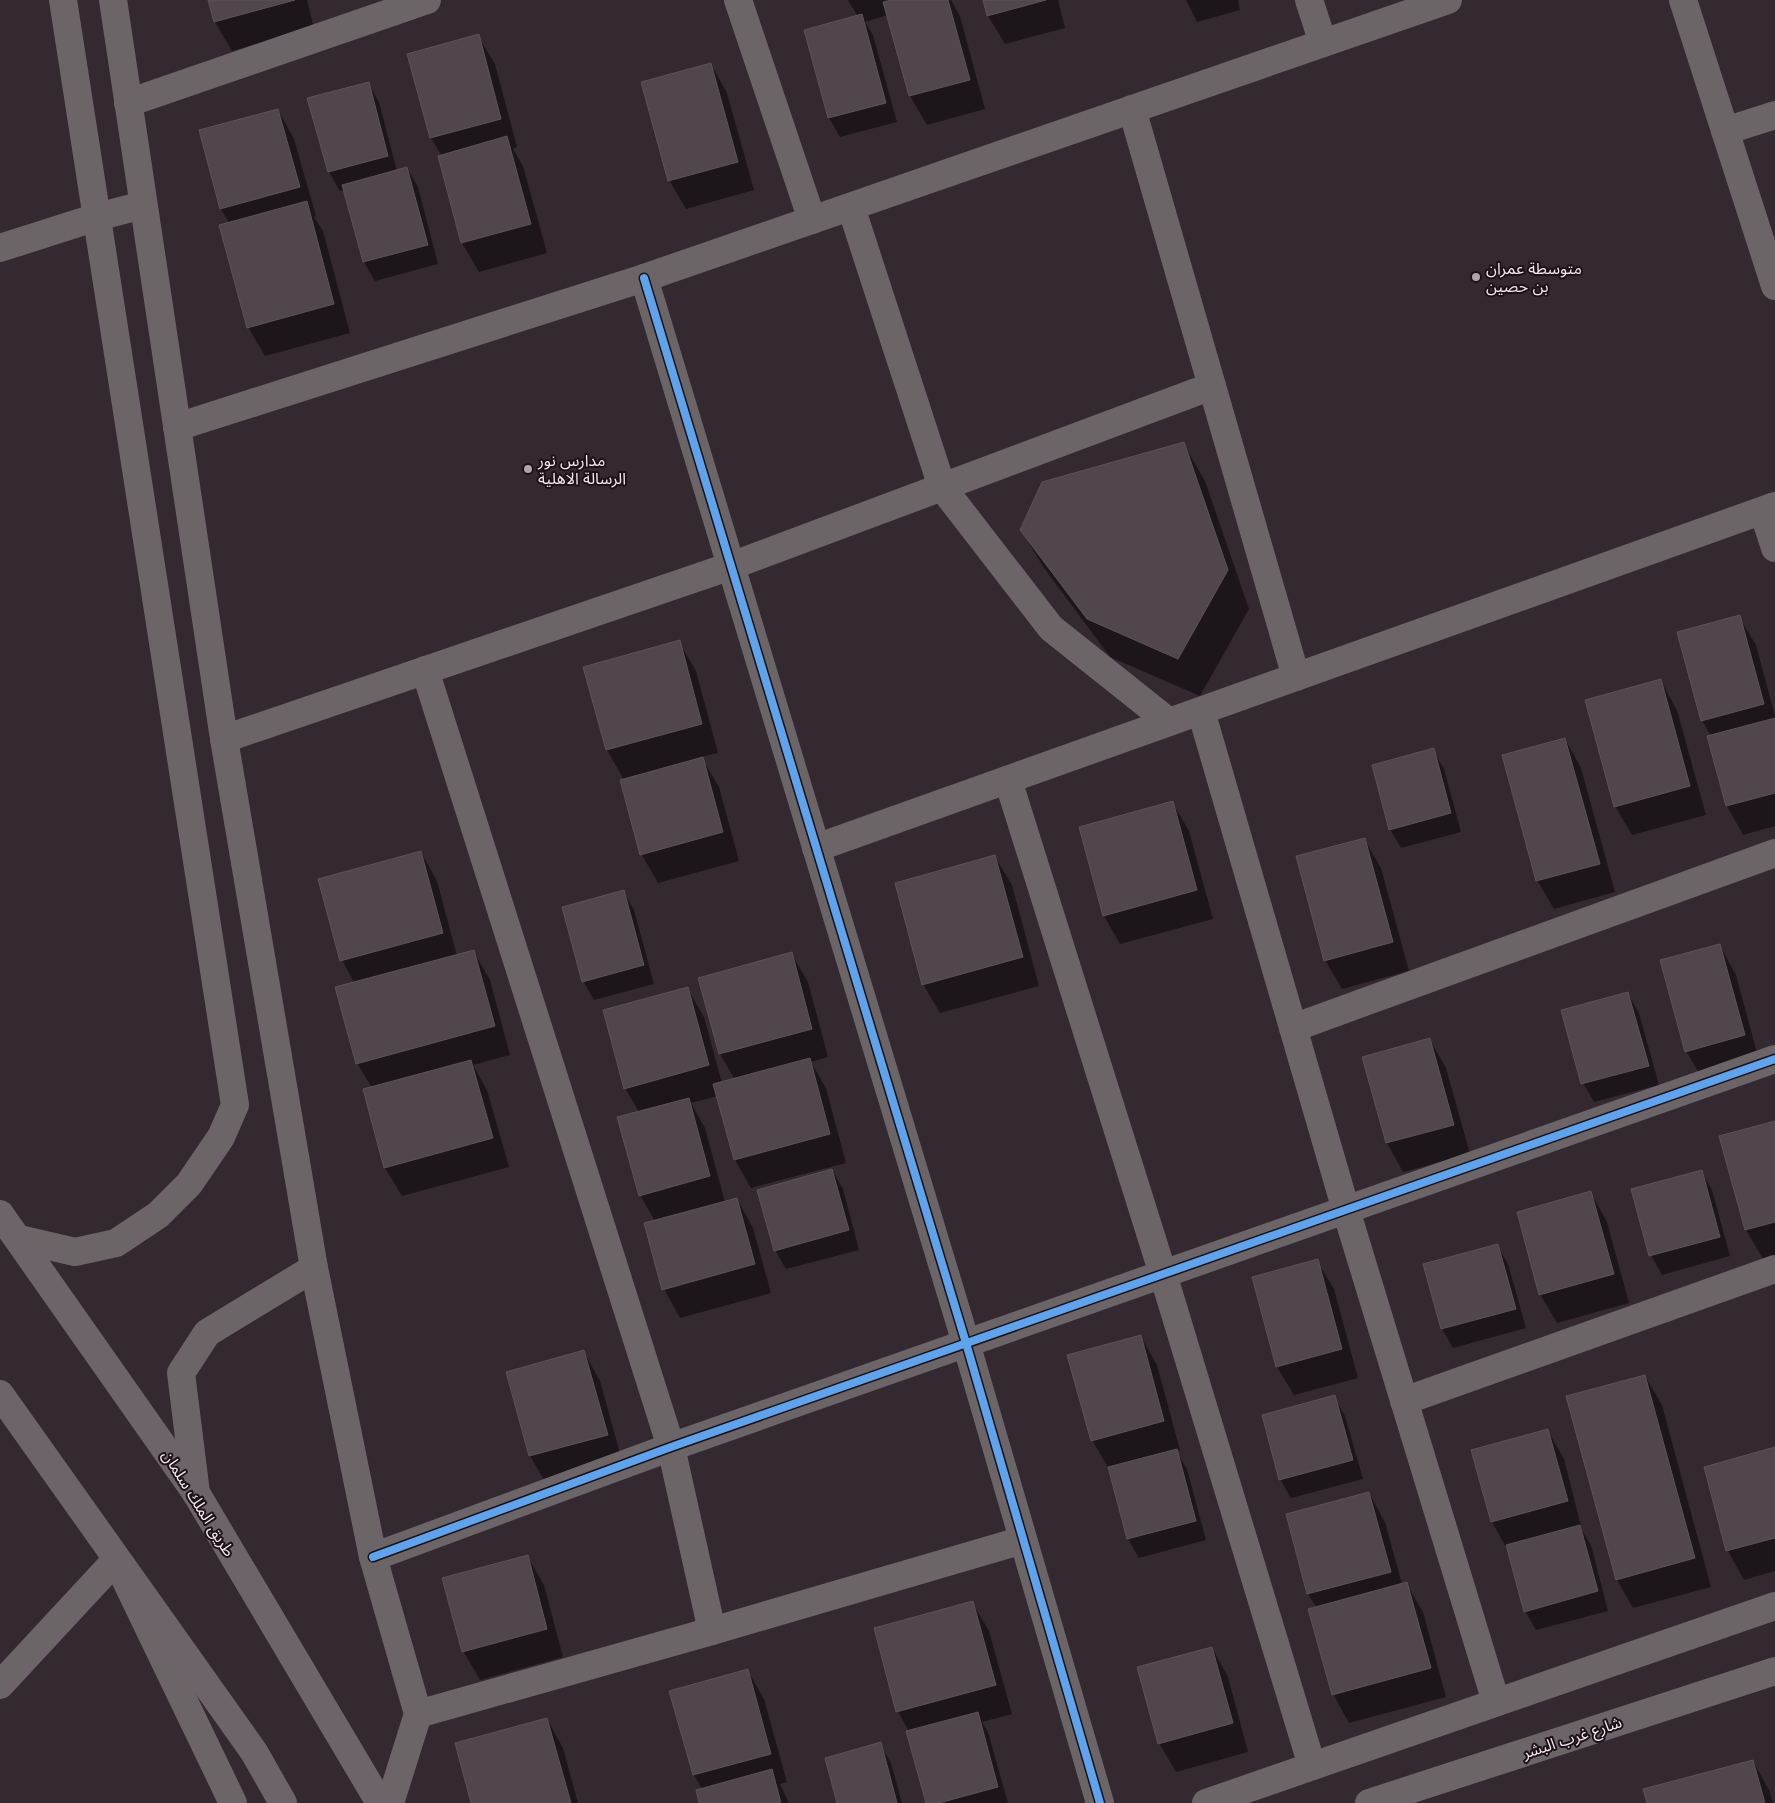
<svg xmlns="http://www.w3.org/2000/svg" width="1775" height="1803" font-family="'PT Sans','Noto Sans Arabic',sans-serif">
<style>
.shadow{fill:#0007}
.building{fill:#50464c;stroke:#5d5259}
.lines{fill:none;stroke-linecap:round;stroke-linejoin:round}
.minor{stroke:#6b6568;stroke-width:28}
.major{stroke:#6d646a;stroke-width:28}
.cycleway-casing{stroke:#1b1117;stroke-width:11}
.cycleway{stroke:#60a3ed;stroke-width:8}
.poi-dot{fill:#b2a4ac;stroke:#1b1117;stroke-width:2}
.labels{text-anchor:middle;stroke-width:4;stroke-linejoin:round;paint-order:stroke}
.poi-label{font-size:16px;fill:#f5e6ef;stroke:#1b1117;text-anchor:start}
.street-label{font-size:16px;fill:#f5e6ef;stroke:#1b1117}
</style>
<rect width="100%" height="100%" fill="#352931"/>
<g class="shadow">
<polygon points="209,0 307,0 314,28 232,51 215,22"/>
<polygon points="848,0 951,0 960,16 985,109 927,125 910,96 888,15 865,22 873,35 897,122 840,137 829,118 805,31 858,17"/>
<polygon points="984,0 1058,0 1065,28 1005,44 988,16"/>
<polygon points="1186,0 1238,0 1240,10 1197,22"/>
<polygon points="478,36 495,64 517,147 513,149 523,166 547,253 479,272 462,243 439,156 442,156 431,138 409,55"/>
<polygon points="711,64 727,93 754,190 686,209 669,180"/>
<polygon points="368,83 379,102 397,171 407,168 418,187 438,264 375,281 364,262 345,190 340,191 329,172"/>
<polygon points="278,110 294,139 316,216 314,217 323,231 350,333 265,356 248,327 229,223 221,209 200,131"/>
<polygon points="1183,443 1205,481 1249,609 1200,696 1110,657 1044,568 1021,530"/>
<polygon points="1739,617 1756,645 1775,716 1775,826 1743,835 1727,806 1708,737 1711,736 1702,721"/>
<polygon points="679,642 696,671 718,753 701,757 719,787 739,861 658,883 642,855 624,780 607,750"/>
<polygon points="1661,681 1677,710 1706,815 1632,835 1615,806"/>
<polygon points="1565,739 1581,768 1615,892 1554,909 1537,880"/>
<polygon points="1433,750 1444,769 1461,832 1401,848 1390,829"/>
<polygon points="1172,802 1189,831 1213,919 1120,944 1104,916"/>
<polygon points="1364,839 1381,868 1409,971 1342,989 1325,960"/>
<polygon points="421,852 437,881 457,956 473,951 490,980 510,1055 473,1065 487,1090 509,1167 402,1196 385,1168 372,1088 357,1063 355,984 342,960"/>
<polygon points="995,857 1012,885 1039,986 940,1013 923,984"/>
<polygon points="623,891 634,910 654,984 594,1000 583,981"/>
<polygon points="1720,946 1736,975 1760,1064 1703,1080 1686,1051"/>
<polygon points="791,953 808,982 828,1057 811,1062 826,1088 846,1163 751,1188 735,1160 718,1096 691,1103 705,1128 725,1202 737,1199 753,1228 771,1293 680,1318 664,1289 655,1221 640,1195 639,1112 625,1088 687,988 704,1017 722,1083 735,1080 720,1054 699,979"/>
<polygon points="1628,994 1639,1013 1659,1085 1594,1102 1583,1083"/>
<polygon points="1430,1040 1446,1068 1470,1154 1403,1172 1387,1143 1363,1058"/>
<polygon points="1775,1123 1775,1255 1763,1259 1746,1230 1721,1137"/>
<polygon points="832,1170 843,1189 859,1250 786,1269 775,1250"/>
<polygon points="1701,1171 1712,1190 1730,1256 1662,1275 1651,1255"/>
<polygon points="1591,1193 1607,1222 1629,1303 1557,1323 1540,1294"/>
<polygon points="1497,1245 1508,1264 1526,1328 1453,1348 1442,1329 1425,1265"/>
<polygon points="1317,1261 1334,1289 1358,1378 1294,1395 1277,1367 1254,1278"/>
<polygon points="1141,1337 1157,1365 1180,1450 1176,1451 1187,1469 1206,1540 1139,1558 1128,1539 1109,1469 1092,1440"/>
<polygon points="584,1352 600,1381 623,1464 547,1485 530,1456 508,1373"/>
<polygon points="1645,1376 1662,1405 1711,1587 1633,1608 1617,1580"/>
<polygon points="1334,1397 1345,1416 1363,1479 1291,1498 1280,1479"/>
<polygon points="1548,1431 1564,1459 1582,1530 1591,1545 1608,1611 1536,1630 1525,1611 1508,1551 1492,1522 1473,1451"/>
<polygon points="1775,1449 1775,1571 1744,1580 1728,1551 1705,1468"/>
<polygon points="1369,1493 1385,1522 1402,1584 1406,1583 1423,1612 1446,1697 1349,1723 1333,1694 1317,1608 1308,1594"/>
<polygon points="527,1556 544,1585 563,1657 480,1680 463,1651"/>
<polygon points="972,1602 989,1631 1012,1714 982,1722 988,1732 1008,1803 927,1803 909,1732 898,1711"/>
<polygon points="1212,1648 1228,1677 1248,1752 1176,1772 1159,1743"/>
<polygon points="748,1671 764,1699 787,1782 780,1784 789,1803 701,1803 702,1789 694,1775"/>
<polygon points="547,1719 563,1748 578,1803 473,1803"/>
<polygon points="880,1744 891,1763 902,1803 839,1803"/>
<polygon points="1753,1761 1769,1790 1773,1803 1648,1803"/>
</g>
<g class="building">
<polygon points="208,0 295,0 214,22"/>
<polygon points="891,0 948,0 970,80 909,96 883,2"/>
<polygon points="983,0 1046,0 987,16"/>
<polygon points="862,14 886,103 828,118 804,30"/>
<polygon points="479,34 501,119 430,138 407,54"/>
<polygon points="711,63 738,162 668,181 641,82"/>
<polygon points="369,82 388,156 328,172 307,98"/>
<polygon points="278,109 300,187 220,209 199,130"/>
<polygon points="507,136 531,224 461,243 438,156"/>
<polygon points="407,167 428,245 363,262 342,185"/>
<polygon points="307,201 334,304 247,328 219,225"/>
<polygon points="1184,442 1228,570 1178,659 1087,619 1020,530 1042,482"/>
<polygon points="1740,615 1764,704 1701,721 1677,632"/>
<polygon points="680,640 702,724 606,750 583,667"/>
<polygon points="1661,679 1690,786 1614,807 1585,700"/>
<polygon points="1775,718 1775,793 1726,806 1707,736"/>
<polygon points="1565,738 1600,864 1536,881 1502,755"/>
<polygon points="1434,748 1451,813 1389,830 1372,765"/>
<polygon points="703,757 723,832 640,855 620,780"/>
<polygon points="1173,801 1197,890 1103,916 1079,827"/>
<polygon points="1365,838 1393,942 1324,961 1296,856"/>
<polygon points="421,851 443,933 340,961 318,879"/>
<polygon points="995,855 1023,957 922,985 895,883"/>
<polygon points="624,890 644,965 582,982 562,907"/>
<polygon points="1720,944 1745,1035 1685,1052 1660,960"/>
<polygon points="474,950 495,1026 356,1064 335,987"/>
<polygon points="792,952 812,1029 719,1054 698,978"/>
<polygon points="688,987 709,1065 624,1089 603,1010"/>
<polygon points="1628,992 1649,1066 1581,1084 1561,1010"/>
<polygon points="1430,1038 1454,1125 1386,1143 1362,1057"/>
<polygon points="810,1058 830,1134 734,1160 713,1084"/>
<polygon points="471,1060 493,1138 384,1168 363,1089"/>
<polygon points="689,1098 710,1176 639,1196 617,1117"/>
<polygon points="1775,1121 1775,1222 1745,1230 1719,1136"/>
<polygon points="832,1169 849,1230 774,1251 757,1190"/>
<polygon points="1702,1170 1720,1237 1649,1256 1631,1189"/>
<polygon points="1591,1191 1614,1274 1539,1295 1517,1212"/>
<polygon points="737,1198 755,1264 662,1290 644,1223"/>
<polygon points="1498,1244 1516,1309 1441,1329 1423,1264"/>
<polygon points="1318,1259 1342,1349 1276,1367 1252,1277"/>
<polygon points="1141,1335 1164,1421 1091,1441 1067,1355"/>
<polygon points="584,1350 608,1435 529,1456 506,1372"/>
<polygon points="1645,1375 1695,1558 1616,1580 1566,1396"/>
<polygon points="1335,1395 1353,1460 1279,1480 1262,1415"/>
<polygon points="1548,1429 1568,1501 1491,1522 1471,1450"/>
<polygon points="1775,1447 1775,1538 1726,1551 1704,1467"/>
<polygon points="1177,1449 1196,1521 1127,1539 1108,1467"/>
<polygon points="1369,1492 1391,1572 1307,1594 1286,1514"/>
<polygon points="1580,1525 1598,1591 1524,1612 1506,1545"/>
<polygon points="528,1555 547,1629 462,1652 442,1578"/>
<polygon points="1407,1582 1431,1668 1332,1695 1308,1609"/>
<polygon points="973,1601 996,1685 896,1712 874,1628"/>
<polygon points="1212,1647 1233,1723 1158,1744 1137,1667"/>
<polygon points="748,1669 771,1754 693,1775 669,1691"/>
<polygon points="978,1712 998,1787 939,1803 926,1803 906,1731"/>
<polygon points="547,1718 571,1803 471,1803 455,1743"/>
<polygon points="881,1742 897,1803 837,1803 825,1758"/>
<polygon points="1753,1760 1765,1803 1647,1803 1643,1789"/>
<polygon points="772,1769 781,1803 699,1803 696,1790"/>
</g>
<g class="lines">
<g class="minor">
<polyline points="113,0 224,739 314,1268 373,1557 418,1714 390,1803"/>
<polyline points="738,0 812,220"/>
<polyline points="1309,0 1323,43"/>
<polyline points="1683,0 1775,286"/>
<polyline points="128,103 427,0"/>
<polyline points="1132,109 1296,677"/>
<polyline points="1725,131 1775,115"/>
<polyline points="851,207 942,487 1051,628 1169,722"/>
<polyline points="0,248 97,217 143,205"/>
<polyline points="644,278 966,1343 1100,1803"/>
<polyline points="177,427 644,278 1448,0"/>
<polyline points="1763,511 1775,548"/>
<polyline points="425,670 671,1447 712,1631"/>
<polyline points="1201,711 1346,1210 1496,1702"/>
<polyline points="224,739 731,566 1212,386"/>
<polyline points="1008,780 1163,1274 1312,1766"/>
<polyline points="816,848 1775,506"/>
<polyline points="1293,1028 1775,853"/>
<polyline points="19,1239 75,1252 116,1243 158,1215 189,1184 221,1137 235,1105 63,0"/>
<polyline points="1404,1401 1775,1269"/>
<polyline points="196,1493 181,1373 207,1333 314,1268"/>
<polyline points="373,1557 671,1447 1775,1059"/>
<polyline points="0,1685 116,1560 233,1803"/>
<polyline points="418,1714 712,1631 1023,1540"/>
<polyline points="1206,1803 1775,1606"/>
<polyline points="1369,1803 1775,1671"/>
</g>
<g class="major">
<polyline points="0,1214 196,1493 380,1803"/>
<polyline points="0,1394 254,1752 283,1803"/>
</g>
<g class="cycleway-casing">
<g id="cycleway">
<polyline points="644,278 966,1343 1100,1803"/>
<polyline points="373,1557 671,1447 1775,1059"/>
</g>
</g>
<use href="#cycleway" class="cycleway"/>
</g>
<g class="poi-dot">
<circle cx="1476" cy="277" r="5"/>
<circle cx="528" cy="469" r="5"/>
</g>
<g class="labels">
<g class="poi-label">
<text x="1486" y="274">متوسطة عمران<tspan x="1486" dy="18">بن حصين</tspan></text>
<text x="538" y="466">مدارس نور<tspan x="538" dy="18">الرسالة الاهلية</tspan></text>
</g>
<g class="street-label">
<text transform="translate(199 1503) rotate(58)" y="6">طريق الملك سلمان</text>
<text transform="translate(1572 1737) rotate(-18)" y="6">شارع غرب البشر</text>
</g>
</g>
</svg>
